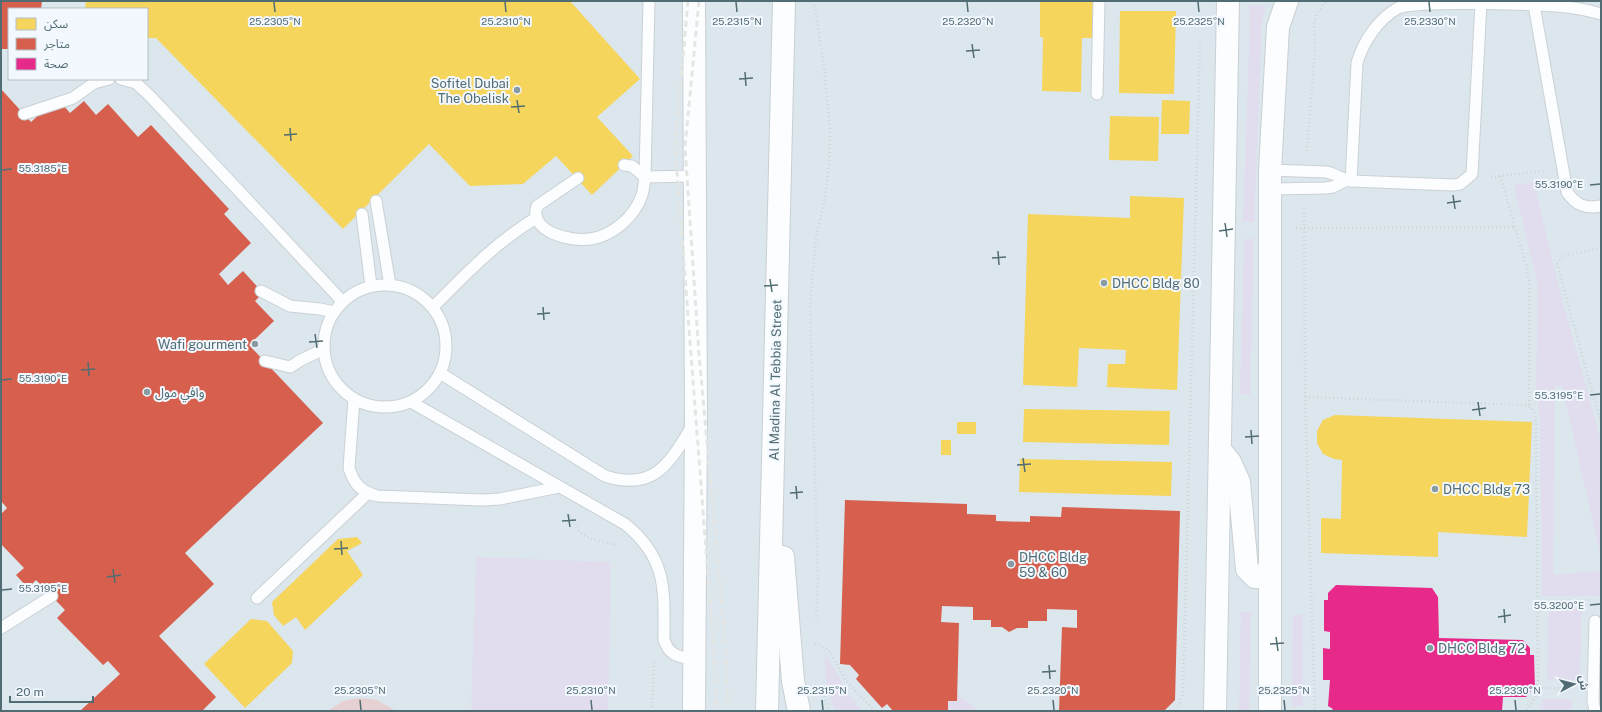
<svg xmlns="http://www.w3.org/2000/svg" width="1602" height="712" font-family="'Public Sans','Noto Sans Arabic',sans-serif">
<style>
.residential{fill:#dbe6ed;fill-rule:evenodd}
.green{fill:#e1ddef}
.water{fill:#e6d0d2}
.homes{fill:#f6d55c}
.shops{fill:#d6604d}
.health{fill:#e7298a}
.lines{fill:none;stroke-linecap:round;stroke-linejoin:round}
.lane-casing{stroke:#cad1d5;stroke-width:13}
.secondary-casing{stroke:#c9d0d4;stroke-width:24}
.path{stroke:#cdd5d7;stroke-width:2.5;stroke-dasharray:1 3;stroke-linecap:butt}
.lane{stroke:#fcfdfe;stroke-width:11}
.secondary{stroke:#fcfdfe;stroke-width:22}
.rail{stroke:#e4e6e4;stroke-width:3;stroke-dasharray:6 4;stroke-linecap:butt}
.ticks{fill:none;stroke:#516c73;stroke-width:1.5}
.poi-dot{fill:#889ba2;stroke:#f2f8fd;stroke-width:1.5}
.labels{text-anchor:middle;stroke-width:4;stroke-linejoin:round;paint-order:stroke}
.poi-label{font-size:13px;fill:#516c73;stroke:#f2f8fd;text-anchor:start}
.street-label{font-size:13px;fill:#516c73;stroke:#f2f8fd}
.ticks-label{font-size:10px;text-anchor:middle;fill:#516c73;stroke:#f2f8fd;stroke-width:4;stroke-linejoin:round;paint-order:stroke}
</style>
<rect width="100%" height="100%" fill="#eef3f8"/>
<path class="residential" d="M 1,1 L 1601,1 L 1601,711 L 1,711 ZM 9,9 L 147,9 L 147,79 L 9,79 Z"/>
<g class="green">
<polygon points="1249,5 1266,6 1262,22 1254,222 1243,222 1250,21"/>
<polygon points="1534,182 1558,284 1601,442 1601,558 1562,385 1555,386 1553,575 1601,571 1601,596 1542,596 1540,419 1536,394 1538,286 1514,185"/>
<polygon points="1244,239 1254,239 1250,395 1240,394"/>
<polygon points="476,557 611,562 608,711 471,711"/>
<polygon points="1549,607 1582,608 1580,680 1547,679"/>
<polygon points="1241,612 1251,612 1249,711 1239,711"/>
<polygon points="1293,615 1303,615 1303,706 1292,706"/>
<polygon points="825,653 849,695 862,711 835,711 826,686"/>
<polygon points="957,694 979,711 940,711 948,710 948,701 956,701"/>
<polygon points="1543,699 1573,699 1571,711 1540,711"/>
</g>
<polygon class="water" points="359,698 377,700 396,711 328,711 343,701"/>
<g class="homes">
<polygon points="86,1 570,1 640,79 597,117 633,156 592,195 556,156 523,184 470,186 429,144 343,229 156,38 147,38 147,9 85,9"/>
<polygon points="1040,1 1094,1 1093,38 1082,38 1081,92 1042,91 1043,37 1040,37"/>
<polygon points="1120,11 1176,11 1174,94 1119,93"/>
<polygon points="1162,100 1190,101 1189,134 1161,134"/>
<polygon points="1110,116 1159,117 1158,161 1109,160"/>
<polygon points="1130,196 1184,198 1177,390 1107,387 1108,364 1125,364 1126,350 1079,348 1077,387 1023,385 1028,214 1130,218"/>
<polygon points="1024,409 1170,411 1169,445 1023,442"/>
<polygon points="1335,415 1532,422 1527,537 1438,532 1438,557 1321,553 1321,518 1341,519 1342,460 1334,459 1323,454 1317,443 1317,431 1323,420"/>
<rect x="957" y="422" width="19" height="12"/>
<rect x="941" y="440" width="10" height="15"/>
<polygon points="1020,459 1172,462 1171,496 1019,492"/>
<polygon points="357,537 362,543 347,551 363,575 305,630 296,617 283,626 274,615 272,602 338,539"/>
<polygon points="251,619 267,621 293,651 292,663 245,708 204,664"/>
</g>
<g class="shops">
<polygon points="1,1 42,1 41,9 9,9 9,49 1,49"/>
<polygon points="1,89 31,122 57,98 70,113 84,101 96,115 108,104 138,137 151,125 229,209 224,214 251,243 219,274 228,285 243,271 263,293 255,301 274,321 249,345 323,423 185,553 214,584 159,636 216,697 202,711 80,711 120,674 108,661 103,665 57,618 65,610 36,580 28,588 16,575 24,568 1,544 1,514 7,508 1,501"/>
<polygon points="845,500 967,504 967,514 996,515 996,521 1030,522 1030,516 1061,517 1062,507 1180,511 1175,700 1164,711 1059,711 1062,627 1077,628 1077,610 1047,609 1047,621 1028,621 1028,628 1017,628 1009,632 1002,627 991,627 991,620 973,620 973,607 942,606 941,622 959,623 957,701 948,701 948,710 940,711 893,711 887,704 882,708 856,679 859,675 850,665 840,664"/>
</g>
<polygon class="health" points="1336,585 1432,588 1438,597 1439,638 1523,640 1530,648 1530,655 1534,655 1535,688 1531,688 1531,691 1526,697 1503,697 1502,711 1331,711 1333,709 1328,706 1330,680 1323,680 1323,648 1330,649 1330,632 1324,631 1324,600 1328,600 1328,593"/>
<g class="lines">
<g class="lane-casing">
<g id="lane">
<path d="M 1481,3 L 1472,174 L 1460,184 L 1453,185 L 1351,181 L 1357,63 C 1363,42 1378,19 1398,8 C 1418,0 1554,4 1580,9 C 1587,10 1594,12 1601,14"/>
<path d="M 1534,5 L 1567,192 C 1576,205 1585,209 1601,206"/>
<polyline points="121,79 136,83 150,96 343,302"/>
<polyline points="1097,94 1099,1"/>
<polyline points="24,114 73,98 94,83 109,79"/>
<polyline points="624,165 632,166 645,177 695,176"/>
<path d="M 1270,170 L 1326,172 C 1335,173 1342,180 1351,181"/>
<path d="M 578,178 L 537,206 C 528,232 571,242 590,239 C 613,236 635,216 642,195 C 644,189 644,182 645,177 L 649,1"/>
<polyline points="1270,189 1325,188 1333,187 1345,181"/>
<polyline points="376,201 390,285"/>
<polyline points="362,214 371,286"/>
<circle cx="385" cy="346" r="61"/>
<polyline points="261,291 290,306 320,309 334,312"/>
<path d="M 433,307 C 465,275 496,242 536,218"/>
<polyline points="265,361 290,367 301,360 324,349"/>
<path d="M 440,373 L 605,476 C 654,492 670,463 692,426"/>
<path d="M 354,399 L 349,468 C 354,484 361,492 378,496 L 482,500 L 500,499 L 559,487"/>
<path d="M 411,402 L 625,524 C 668,559 664,590 664,640 C 670,657 679,656 695,660"/>
<polyline points="257,598 367,494"/>
<polyline points="1,628 52,596"/>
<polyline points="1595,711 1593,701 1595,621"/>
</g>
</g>
<g class="secondary-casing">
<g id="secondary">
<polyline points="1220,450 1230,462 1239,482 1247,569 1255,577 1261,577 1270,569"/>
<polyline points="783,557 793,681 799,711"/>
<polyline points="694,711 696,420 694,1"/>
<polyline points="767,711 784,1"/>
<polyline points="1215,711 1228,1"/>
<polyline points="1270,711 1270,170 1278,27 1287,1"/>
</g>
</g>
<g class="path">
<polyline points="814,1 824,66 830,129 829,165 825,198 816,237 810,305 818,579 816,622"/>
<polyline points="1307,151 1315,49 1314,23 1317,13 1326,1"/>
<polyline points="1500,176 1527,268 1529,282 1529,405"/>
<polyline points="1491,177 1544,171"/>
<polyline points="1304,208 1305,397 1315,711"/>
<polyline points="1296,228 1515,227"/>
<polyline points="1601,248 1563,256 1557,264 1601,423"/>
<path d="M 1305,397 L 1523,405 C 1532,406 1535,411 1536,421 L 1538,680 L 1536,697 L 1526,711"/>
<path d="M 570,516 C 580,540 593,539 616,545"/>
<polyline points="1537,601 1591,600"/>
<polyline points="815,643 829,650 846,681 875,711"/>
<polyline points="1538,688 1573,688"/>
<polyline points="824,696 829,711"/>
<polyline points="652,711 654,662"/>
<polyline points="1177,711 1183,693 1200,41"/>
</g>
<use href="#lane" class="lane"/>
<use href="#secondary" class="secondary"/>
<g class="rail">
<polyline points="688,1 675,146 714,654 716,711"/>
<polyline points="699,1 685,147 699,354 726,651 728,711"/>
</g>
</g>
<path class="ticks" d="M 274,2 L 275,12M 505,2 L 506,12M 736,2 L 737,12M 967,2 L 968,12M 1198,2 L 1199,12M 1429,2 L 1430,12M 972,44 L 974,58M 966,51 L 980,50M 745,72 L 746,86M 739,79 L 753,78M 517,100 L 519,113M 511,107 L 525,106M 290,128 L 291,141M 284,135 L 297,134M 2,170 L 12,169M 1590,185 L 1600,184M 1453,195 L 1455,209M 1447,203 L 1461,201M 1225,223 L 1227,237M 1219,231 L 1233,229M 998,251 L 999,265M 992,258 L 1006,257M 770,279 L 772,292M 764,286 L 778,285M 543,307 L 544,320M 537,314 L 550,313M 315,334 L 317,348M 309,342 L 323,341M 88,362 L 89,376M 81,370 L 95,369M 2,380 L 12,379M 1590,395 L 1600,394M 1478,402 L 1480,416M 1472,410 L 1486,408M 1251,430 L 1252,444M 1245,437 L 1259,436M 1023,458 L 1025,472M 1017,465 L 1031,464M 796,486 L 797,499M 790,493 L 803,492M 568,514 L 570,527M 562,521 L 576,520M 341,541 L 342,555M 334,549 L 348,548M 113,569 L 115,583M 107,577 L 121,575M 2,590 L 12,589M 1590,605 L 1600,604M 1504,609 L 1505,623M 1498,617 L 1511,615M 1276,637 L 1278,651M 1270,644 L 1284,643M 1049,665 L 1050,679M 1042,672 L 1056,671M 360,700 L 361,710M 591,700 L 592,710M 822,700 L 823,710M 1053,700 L 1054,710M 1284,700 L 1285,710M 1515,700 L 1516,710"/>
<g class="poi-dot">
<circle cx="517" cy="90" r="4"/>
<circle cx="1104" cy="283" r="4"/>
<circle cx="255" cy="344" r="4"/>
<circle cx="147" cy="392" r="4"/>
<circle cx="1435" cy="489" r="4"/>
<circle cx="1011" cy="564" r="4"/>
<circle cx="1430" cy="648" r="4"/>
</g>
<g class="labels">
<g class="poi-label">
<text x="509" y="88" text-anchor="end">Sofitel Dubai<tspan x="509" dy="15">The Obelisk</tspan></text>
<text x="1112" y="288">DHCC Bldg 80</text>
<text x="247" y="349" text-anchor="end">Wafi gourment</text>
<text x="155" y="397">وافي مول</text>
<text x="1443" y="494">DHCC Bldg 73</text>
<text x="1019" y="562">DHCC Bldg<tspan x="1019" dy="15">59 &amp; 60</tspan></text>
<text x="1438" y="653">DHCC Bldg 72</text>
</g>
<g class="street-label">
<text transform="translate(775 380) rotate(-89)" y="5">Al Madina Al Tebbia Street</text>
</g>
</g>
<g class="ticks-label">
<text x="275" y="25">25.2305°N</text>
<text x="506" y="25">25.2310°N</text>
<text x="737" y="25">25.2315°N</text>
<text x="968" y="25">25.2320°N</text>
<text x="1199" y="25">25.2325°N</text>
<text x="1430" y="25">25.2330°N</text>
<text x="43" y="172">55.3185°E</text>
<text x="1559" y="188">55.3190°E</text>
<text x="43" y="382">55.3190°E</text>
<text x="1559" y="399">55.3195°E</text>
<text x="43" y="592">55.3195°E</text>
<text x="1559" y="609">55.3200°E</text>
<text x="360" y="694">25.2305°N</text>
<text x="591" y="694">25.2310°N</text>
<text x="822" y="694">25.2315°N</text>
<text x="1053" y="694">25.2320°N</text>
<text x="1284" y="694">25.2325°N</text>
<text x="1515" y="694">25.2330°N</text>
</g>
<rect width="1602" height="712" fill="none" stroke="#516c73" stroke-width="4"/>
<rect x="8" y="8" width="140" height="72" fill="#f2f8fd" stroke="#b2c0c6"/>
<rect x="16" y="18" width="20" height="12" fill="#f6d55c" stroke="#b2c0c6"/>
<text x="44" y="28" font-size="12" fill="#516c73">سكن</text>
<rect x="16" y="38" width="20" height="12" fill="#d6604d" stroke="#b2c0c6"/>
<text x="44" y="48" font-size="12" fill="#516c73">متاجر</text>
<rect x="16" y="58" width="20" height="12" fill="#e7298a" stroke="#b2c0c6"/>
<text x="44" y="68" font-size="12" fill="#516c73">صحة</text>
<g transform="translate(1574 684) rotate(83)" stroke="#f2f8fd" stroke-width="3" paint-order="stroke">
<path d="M0-3L7 15L0 10L-7 15Z" fill="#516c73"/>
<text y="-6" font-size="11" font-weight="bold" text-anchor="middle" fill="#516c73">ش</text>
</g>
<path d="M10 696v6h83v-6" fill="none" stroke="#516c73" stroke-width="2"/>
<text x="16" y="696" font-size="12" fill="#516c73" stroke="#f2f8fd" stroke-width="3" paint-order="stroke">20 m</text>
</svg>
